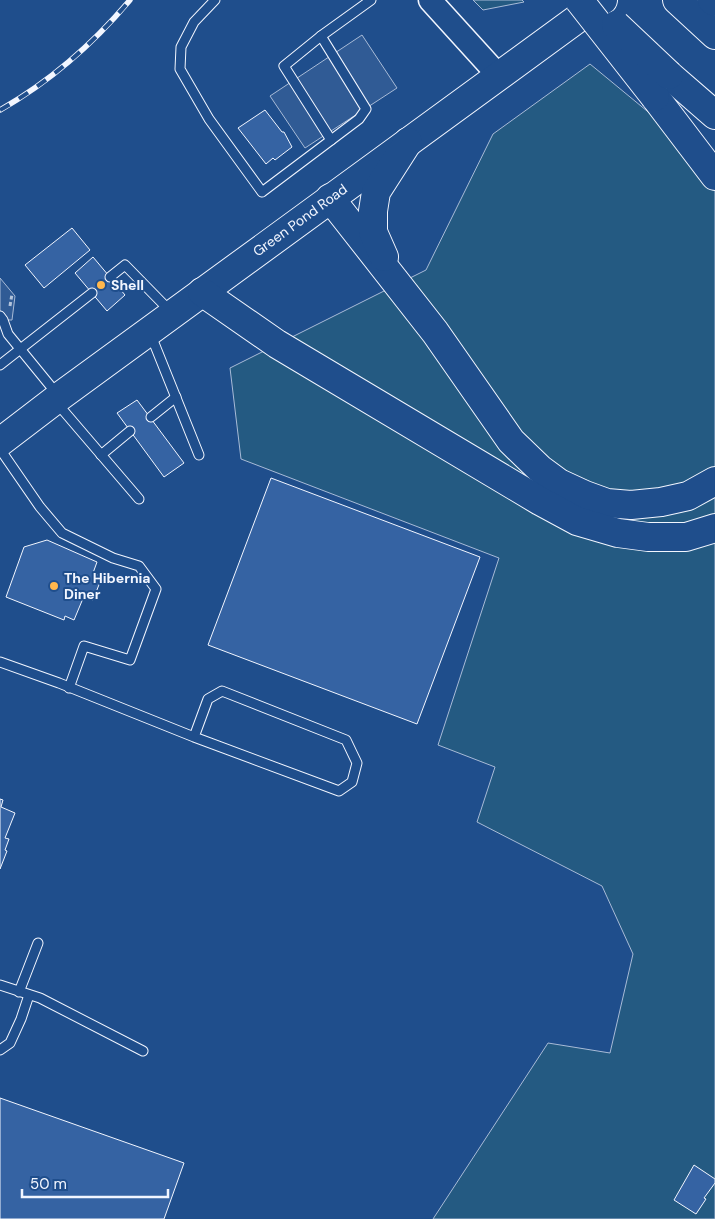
<svg xmlns="http://www.w3.org/2000/svg" width="715" height="1219" font-family="'DM Sans',sans-serif">
<style>
.green{fill:#245a82;stroke:#a8bbd7}
.parking{fill:#305b95;stroke:#a8bbd7}
.building{fill:#3563a3;stroke:#f2f6ff}
.lines{fill:none;stroke-linecap:round;stroke-linejoin:round}
.service-casing{stroke:#f2f6ff;stroke-width:11}
.tertiary-casing{stroke:#f2f6ff;stroke-width:25}
.primary-casing{stroke:#f2f6ff;stroke-width:30}
.motorway-casing{stroke:#f2f6ff;stroke-width:30}
.path{stroke:#b3c4dc;stroke-width:3;stroke-dasharray:4 2.5;stroke-linecap:butt}
.service{stroke:#1f4e8c;stroke-width:9}
.tertiary{stroke:#1f4e8c;stroke-width:22}
.primary{stroke:#1f4e8c;stroke-width:28}
.motorway{stroke:#1f4e8c;stroke-width:28}
.rail-casing{stroke:#f2f6ff;stroke-width:5.5}
.rail{stroke:#1f4e8c;stroke-width:4;stroke-dasharray:11;stroke-linecap:butt}
.motorway-bridge-casing{stroke:#f2f6ff;stroke-width:30;stroke-linecap:butt}
.motorway-bridge{stroke:#1f4e8c;stroke-width:28}
.poi-dot{fill:#ffb74d;stroke:#1f4e8c;stroke-width:2}
.labels{text-anchor:middle;stroke-width:4;stroke-linejoin:round;paint-order:stroke}
.street-label{font-size:14px;fill:#f2f6ff;stroke:#1f4e8c}
.poi-label{font-size:14px;font-weight:bold;fill:#f2f6ff;stroke:#1f4e8c;text-anchor:start}
</style>
<rect width="100%" height="100%" fill="#1f4e8c"/>
<g class="green">
<polygon points="473,0 522,0 524,2 483,10"/>
<polygon points="590,64 715,167 715,1219 433,1219 548,1043 610,1053 633,954 602,886 477,822 495,767 438,745 499,558 241,459 230,368 426,270 493,134"/>
</g>
<g class="parking">
<polygon points="362,35 397,88 305,148 270,96"/>
<polygon points="0,278 15,296 12,320 3,320 0,316"/>
</g>
<g class="building">
<polygon points="265,110 282,132 284,132 292,147 275,160 273,158 266,164 238,128"/>
<polygon points="72,228 90,250 44,288 25,265"/>
<polygon points="93,257 125,295 107,311 75,273"/>
<polygon points="137,400 184,463 164,477 117,413"/>
<polygon points="271,478 480,557 417,724 208,645"/>
<polygon points="47,540 97,562 93,573 102,577 93,600 84,596 74,620 65,616 64,620 6,597 24,547"/>
<polygon points="0,799 3,800 1,807 15,813 5,838 9,839 5,850 7,851 0,869"/>
<polygon points="0,1098 184,1163 164,1219 0,1219"/>
<polygon points="694,1165 715,1179 715,1183 704,1198 706,1199 696,1214 674,1200"/>
</g>
<g class="lines">
<g class="service-casing">
<g id="service">
<polyline points="215,0 194,22 181,47 180,69 209,119 262,192 359,119 366,109 321,36 371,0"/>
<polyline points="321,36 284,66 331,140"/>
<polyline points="110,277 125,265 171,312"/>
<polyline points="0,316 3,320 8,334 57,394"/>
<polyline points="150,333 199,455"/>
<polyline points="0,365 92,293"/>
<polyline points="56,402 139,499"/>
<polyline points="151,417 176,397"/>
<polyline points="0,449 40,507 62,533 113,558 139,566 156,589 130,660 84,646 69,688"/>
<polyline points="101,455 130,431"/>
<polyline points="0,662 59,683 194,737 339,791 352,782 357,763 346,740 222,691 208,699 194,737"/>
<polyline points="0,985 40,998 143,1051"/>
<polyline points="19,992 38,943"/>
<polyline points="0,1050 10,1043 21,1019 29,995"/>
</g>
</g>
<g class="tertiary-casing">
<polyline id="tertiary" points="430,0 499,76"/>
</g>
<g class="primary-casing">
<polyline id="primary" points="0,442 59,397 603,0"/>
</g>
<g class="motorway-casing">
<g id="motorway">
<polyline points="677,0 715,35"/>
<polyline points="712,0 715,2"/>
<polyline points="669,75 715,115"/>
<polyline points="655,97 715,176"/>
<polyline points="330,198 435,332 511,441 540,469 559,483 585,495 607,503 631,505 661,502 688,496 715,481"/>
<polyline points="384,257 373,232 373,211 376,192 408,142"/>
<polyline points="202,292 277,344 540,501 577,521 618,533 648,537 686,537 715,528"/>
</g>
</g>
<polyline class="path" points="10,306 12,294"/>
<use href="#service" class="service"/>
<use href="#tertiary" class="tertiary"/>
<use href="#primary" class="primary"/>
<use href="#motorway" class="motorway"/>
<g class="rail-casing">
<path id="rail" d="M 0,110 C 49,82 93,44 130,0"/>
</g>
<use href="#rail" class="rail"/>
<g class="motorway-bridge-casing">
<g id="motorway-bridge">
<polyline points="579,0 655,97"/>
<polyline points="616,25 669,75"/>
</g>
</g>
<use href="#motorway-bridge" class="motorway-bridge"/>
</g>
<g class="poi-dot">
<circle cx="101" cy="285" r="5"/>
<circle cx="54" cy="586" r="5"/>
</g>
<g class="labels">
<g class="street-label">
<text transform="translate(300 220) rotate(-36)" y="5">Green Pond Road</text>
</g>
<g class="poi-label">
<text x="111" y="290">Shell</text>
<text x="64" y="583">The Hibernia<tspan x="64" dy="16">Diner</tspan></text>
</g>
</g>
<path d="M22 1189v8h146v-8" fill="none" stroke="#f2f6ff" stroke-width="2.5"/>
<text x="30" y="1189" font-size="15" fill="#f2f6ff" stroke="#1f4e8c" stroke-width="4" paint-order="stroke">50 m</text>
</svg>
